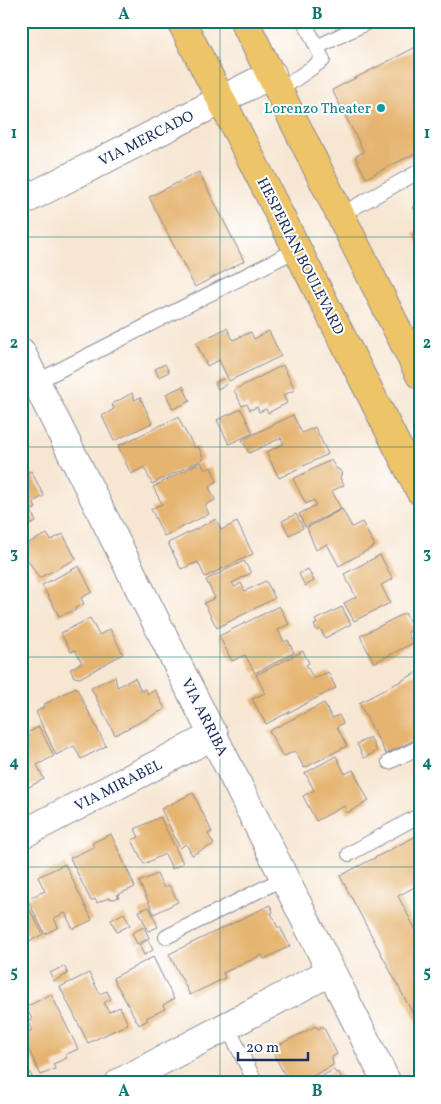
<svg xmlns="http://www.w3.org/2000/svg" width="441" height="1104" font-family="Vollkorn,serif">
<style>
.building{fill:#e5b470}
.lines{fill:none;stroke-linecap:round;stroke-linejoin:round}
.service-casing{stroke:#898a98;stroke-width:16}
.minor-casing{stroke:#898a98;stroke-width:30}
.primary-casing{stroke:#898a98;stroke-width:30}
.service{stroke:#fff;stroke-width:14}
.minor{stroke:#fff;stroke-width:28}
.primary{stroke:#eec469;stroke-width:28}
.grid{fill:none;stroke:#0f766e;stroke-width:1;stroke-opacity:0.55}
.culture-dot{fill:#0f9aa8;stroke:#fff;stroke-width:2}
.labels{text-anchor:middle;stroke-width:4;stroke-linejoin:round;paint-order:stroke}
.culture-label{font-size:15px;fill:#0d838f;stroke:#fff;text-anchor:end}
.street-label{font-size:15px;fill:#1b2f5e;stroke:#fff}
.neatline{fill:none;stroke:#0f766e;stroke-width:2}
.grid-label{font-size:16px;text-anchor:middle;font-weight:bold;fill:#0f766e}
</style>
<rect width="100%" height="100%" fill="#fff"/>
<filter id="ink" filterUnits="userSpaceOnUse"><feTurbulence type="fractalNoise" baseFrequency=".02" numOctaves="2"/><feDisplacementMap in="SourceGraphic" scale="10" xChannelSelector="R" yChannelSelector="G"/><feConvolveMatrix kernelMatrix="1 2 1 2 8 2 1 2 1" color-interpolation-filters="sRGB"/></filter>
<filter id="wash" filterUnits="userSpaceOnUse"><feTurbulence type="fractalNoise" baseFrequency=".0096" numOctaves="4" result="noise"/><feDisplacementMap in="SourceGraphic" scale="20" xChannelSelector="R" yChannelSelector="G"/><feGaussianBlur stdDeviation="1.12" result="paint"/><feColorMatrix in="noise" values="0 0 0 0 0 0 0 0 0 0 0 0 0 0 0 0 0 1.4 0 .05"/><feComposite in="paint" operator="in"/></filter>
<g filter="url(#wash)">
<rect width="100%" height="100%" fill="#f7e6d2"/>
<g id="blocks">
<g class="building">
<polygon points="420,45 420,127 418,128 420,132 420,151 366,178 355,156 364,152 332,90"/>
<polygon points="199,172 244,261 195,287 149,197"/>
<polygon points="420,204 420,220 413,207"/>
<polygon points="420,230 420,247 413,233"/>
<polygon points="227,328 233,340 251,332 254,339 269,331 281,356 229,381 219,360 207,366 196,343"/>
<polygon points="165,364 169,372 159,377 155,369"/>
<polygon points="283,365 295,390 283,395 287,403 268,413 266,409 259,412 257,407 250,410 247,404 242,406 234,390"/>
<polygon points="224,378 227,384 218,389 215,383"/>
<polygon points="183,386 190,401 173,409 166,394"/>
<polygon points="132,393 135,400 140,397 152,423 114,441 102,416 114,409 112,404"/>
<polygon points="241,409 253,433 229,444 217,420"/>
<polygon points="293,415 302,433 315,427 328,454 279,478 266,452 284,444 281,438 249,453 242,440"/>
<polygon points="178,417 186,433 195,448 198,446 204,459 152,484 144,467 131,474 118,446"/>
<polygon points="331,460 335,467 342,472 340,478 344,485 332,491 341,509 305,527 299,514 316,505 314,500 306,504 293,479"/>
<polygon points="201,462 205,470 211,467 217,481 209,487 215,500 205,505 209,514 164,536 151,509 162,504 153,487"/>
<polygon points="31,471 44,496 33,502 36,508 31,511 36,522 21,529 21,476"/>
<polygon points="342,509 352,527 362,522 375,546 339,566 327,544 316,550 307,528"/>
<polygon points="296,514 303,528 289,535 282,521"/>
<polygon points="216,519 221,530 237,522 253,554 205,577 198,562 181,569 168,543"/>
<polygon points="47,534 51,540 63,534 76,559 39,578 24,554 27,552 24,545"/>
<polygon points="380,555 393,579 381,585 390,603 354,621 344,603 356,597 344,574"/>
<polygon points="244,561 251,573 232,583 235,587 241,583 245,591 266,581 275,598 217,628 204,603 215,598 206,580"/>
<polygon points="79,566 92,592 81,598 84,604 75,608 76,610 59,616 42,585"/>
<polygon points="308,569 314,581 305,586 299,574"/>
<polygon points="279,606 289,624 278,630 284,642 288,640 294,653 255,673 245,655 232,661 219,636"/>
<polygon points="342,607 351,624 325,638 320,629 317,631 314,625 317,624 315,620"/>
<polygon points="405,613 414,629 407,633 413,643 374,663 360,636"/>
<polygon points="90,618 99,635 110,629 123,654 80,678 74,677 70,669 82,663 75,650 71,652 61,633"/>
<polygon points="303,651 309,663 306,665 314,679 328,672 336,688 266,724 252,699 265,693 256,675"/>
<polygon points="420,671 420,737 386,754 359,703"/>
<polygon points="115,676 117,687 135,678 141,691 145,689 148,694 155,690 165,709 115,735 91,688"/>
<polygon points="76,687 106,746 81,759 74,746 56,755 36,712 44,707 43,705"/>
<polygon points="324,703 332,718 339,715 343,723 337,727 347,746 304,768 295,751 283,757 269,731"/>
<polygon points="39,727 54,756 37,765 44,779 21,791 21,741 29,737 27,733"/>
<polygon points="370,737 377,751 364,758 357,744"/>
<polygon points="336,756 345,774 353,770 369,801 347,813 344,806 316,821 303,796 314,790 305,773"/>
<polygon points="193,793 212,832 208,834 214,844 192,855 186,844 180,848 161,809"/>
<polygon points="160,817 183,863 172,869 165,854 144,864 132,840 139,837 135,829"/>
<polygon points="111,834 135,887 117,895 119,897 114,899 108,898 97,903 95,899 91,901 70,858 94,847 92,843"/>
<polygon points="420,834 420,884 398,896 420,938 420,1027 340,876"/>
<polygon points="65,864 92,920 73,929 65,913 54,918 58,927 45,934 27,899 45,891 38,877"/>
<polygon points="157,874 164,888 169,885 178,902 154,914 139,882"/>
<polygon points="25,901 43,934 30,941 26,932 21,935 21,903"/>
<polygon points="270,905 273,912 271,913 278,928 280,927 290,946 264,959 262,955 223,973 225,978 190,995 169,954"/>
<polygon points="149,907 158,927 148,931 139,911"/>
<polygon points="124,913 130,925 117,932 111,920"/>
<polygon points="144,927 149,938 137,944 132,933"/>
<polygon points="148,940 153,950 144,955 139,945"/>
<polygon points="153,957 174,999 163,1005 165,1009 146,1018 148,1020 139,1025 113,978"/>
<polygon points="64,966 68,974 54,981 50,973"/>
<polygon points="89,973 100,994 107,991 111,999 104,1003 109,1012 120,1007 128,1024 88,1043 60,987"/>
<polygon points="51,994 78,1049 65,1055 67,1058 53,1064 55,1069 41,1075 21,1035 32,1030 27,1021 32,1019 26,1007"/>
<polygon points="316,1026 318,1029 323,1026 337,1054 332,1057 333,1065 300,1083 294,1080 289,1083 271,1049"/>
<polygon points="21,1055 33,1079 26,1083 21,1083"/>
<polygon points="334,1070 336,1073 339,1072 344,1083 308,1083"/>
</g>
</g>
</g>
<g filter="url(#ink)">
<use href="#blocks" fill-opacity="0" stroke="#898a98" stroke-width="1"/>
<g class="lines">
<g class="service-casing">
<g id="service">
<polyline points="317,47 370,21"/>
<polyline points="280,90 323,60 304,21"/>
<polyline points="340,215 420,171"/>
<polyline points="36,382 298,249"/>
<polyline points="389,762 420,747"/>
<polyline points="349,854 420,815"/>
<polyline points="166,937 284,878"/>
<polyline points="227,1026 256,1083"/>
</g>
</g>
<g class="minor-casing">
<g id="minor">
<polyline points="21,202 272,74"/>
<polyline points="21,352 387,1083"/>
<polyline points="21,835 214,735"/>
<polyline points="119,1083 330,972"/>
</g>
</g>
<g class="primary-casing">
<g id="primary">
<polyline points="181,21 420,491"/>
<polyline points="244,21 420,375"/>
</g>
</g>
<use href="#service" class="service"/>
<use href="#minor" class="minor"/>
<use href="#primary" class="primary"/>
</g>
</g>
<path class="grid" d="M 220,21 L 220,1083M 21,237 L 420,237M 21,447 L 420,447M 21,657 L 420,657M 21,867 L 420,867"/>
<circle class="culture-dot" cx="381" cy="108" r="5"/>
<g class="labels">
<g class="culture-label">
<text x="371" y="113">Lorenzo Theater</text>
</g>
<g class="street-label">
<text transform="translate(146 138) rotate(-27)" y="5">VIA MERCADO</text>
<text transform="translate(301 256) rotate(63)" y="5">HESPERIAN BOULEVARD</text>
<text transform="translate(205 717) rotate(63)" y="5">VIA ARRIBA</text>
<text transform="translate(118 785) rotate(-27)" y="5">VIA MIRABEL</text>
</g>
</g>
<rect width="441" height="1104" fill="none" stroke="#fff" stroke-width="55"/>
<path d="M238 1052v8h70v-8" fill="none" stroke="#1b2f5e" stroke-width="2.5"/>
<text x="246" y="1052" font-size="15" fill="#1b2f5e" stroke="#ffffff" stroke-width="4" paint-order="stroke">20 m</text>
<rect x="28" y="28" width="386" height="1048" class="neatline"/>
<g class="grid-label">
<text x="124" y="19">A</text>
<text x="317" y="19">B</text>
<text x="14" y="138">1</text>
<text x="427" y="138">1</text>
<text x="14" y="348">2</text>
<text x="427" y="348">2</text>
<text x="14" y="558">3</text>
<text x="427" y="558">3</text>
<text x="14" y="767">4</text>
<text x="427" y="767">4</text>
<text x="14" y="977">5</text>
<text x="427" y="977">5</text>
<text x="124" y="1096">A</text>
<text x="317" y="1096">B</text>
</g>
</svg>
